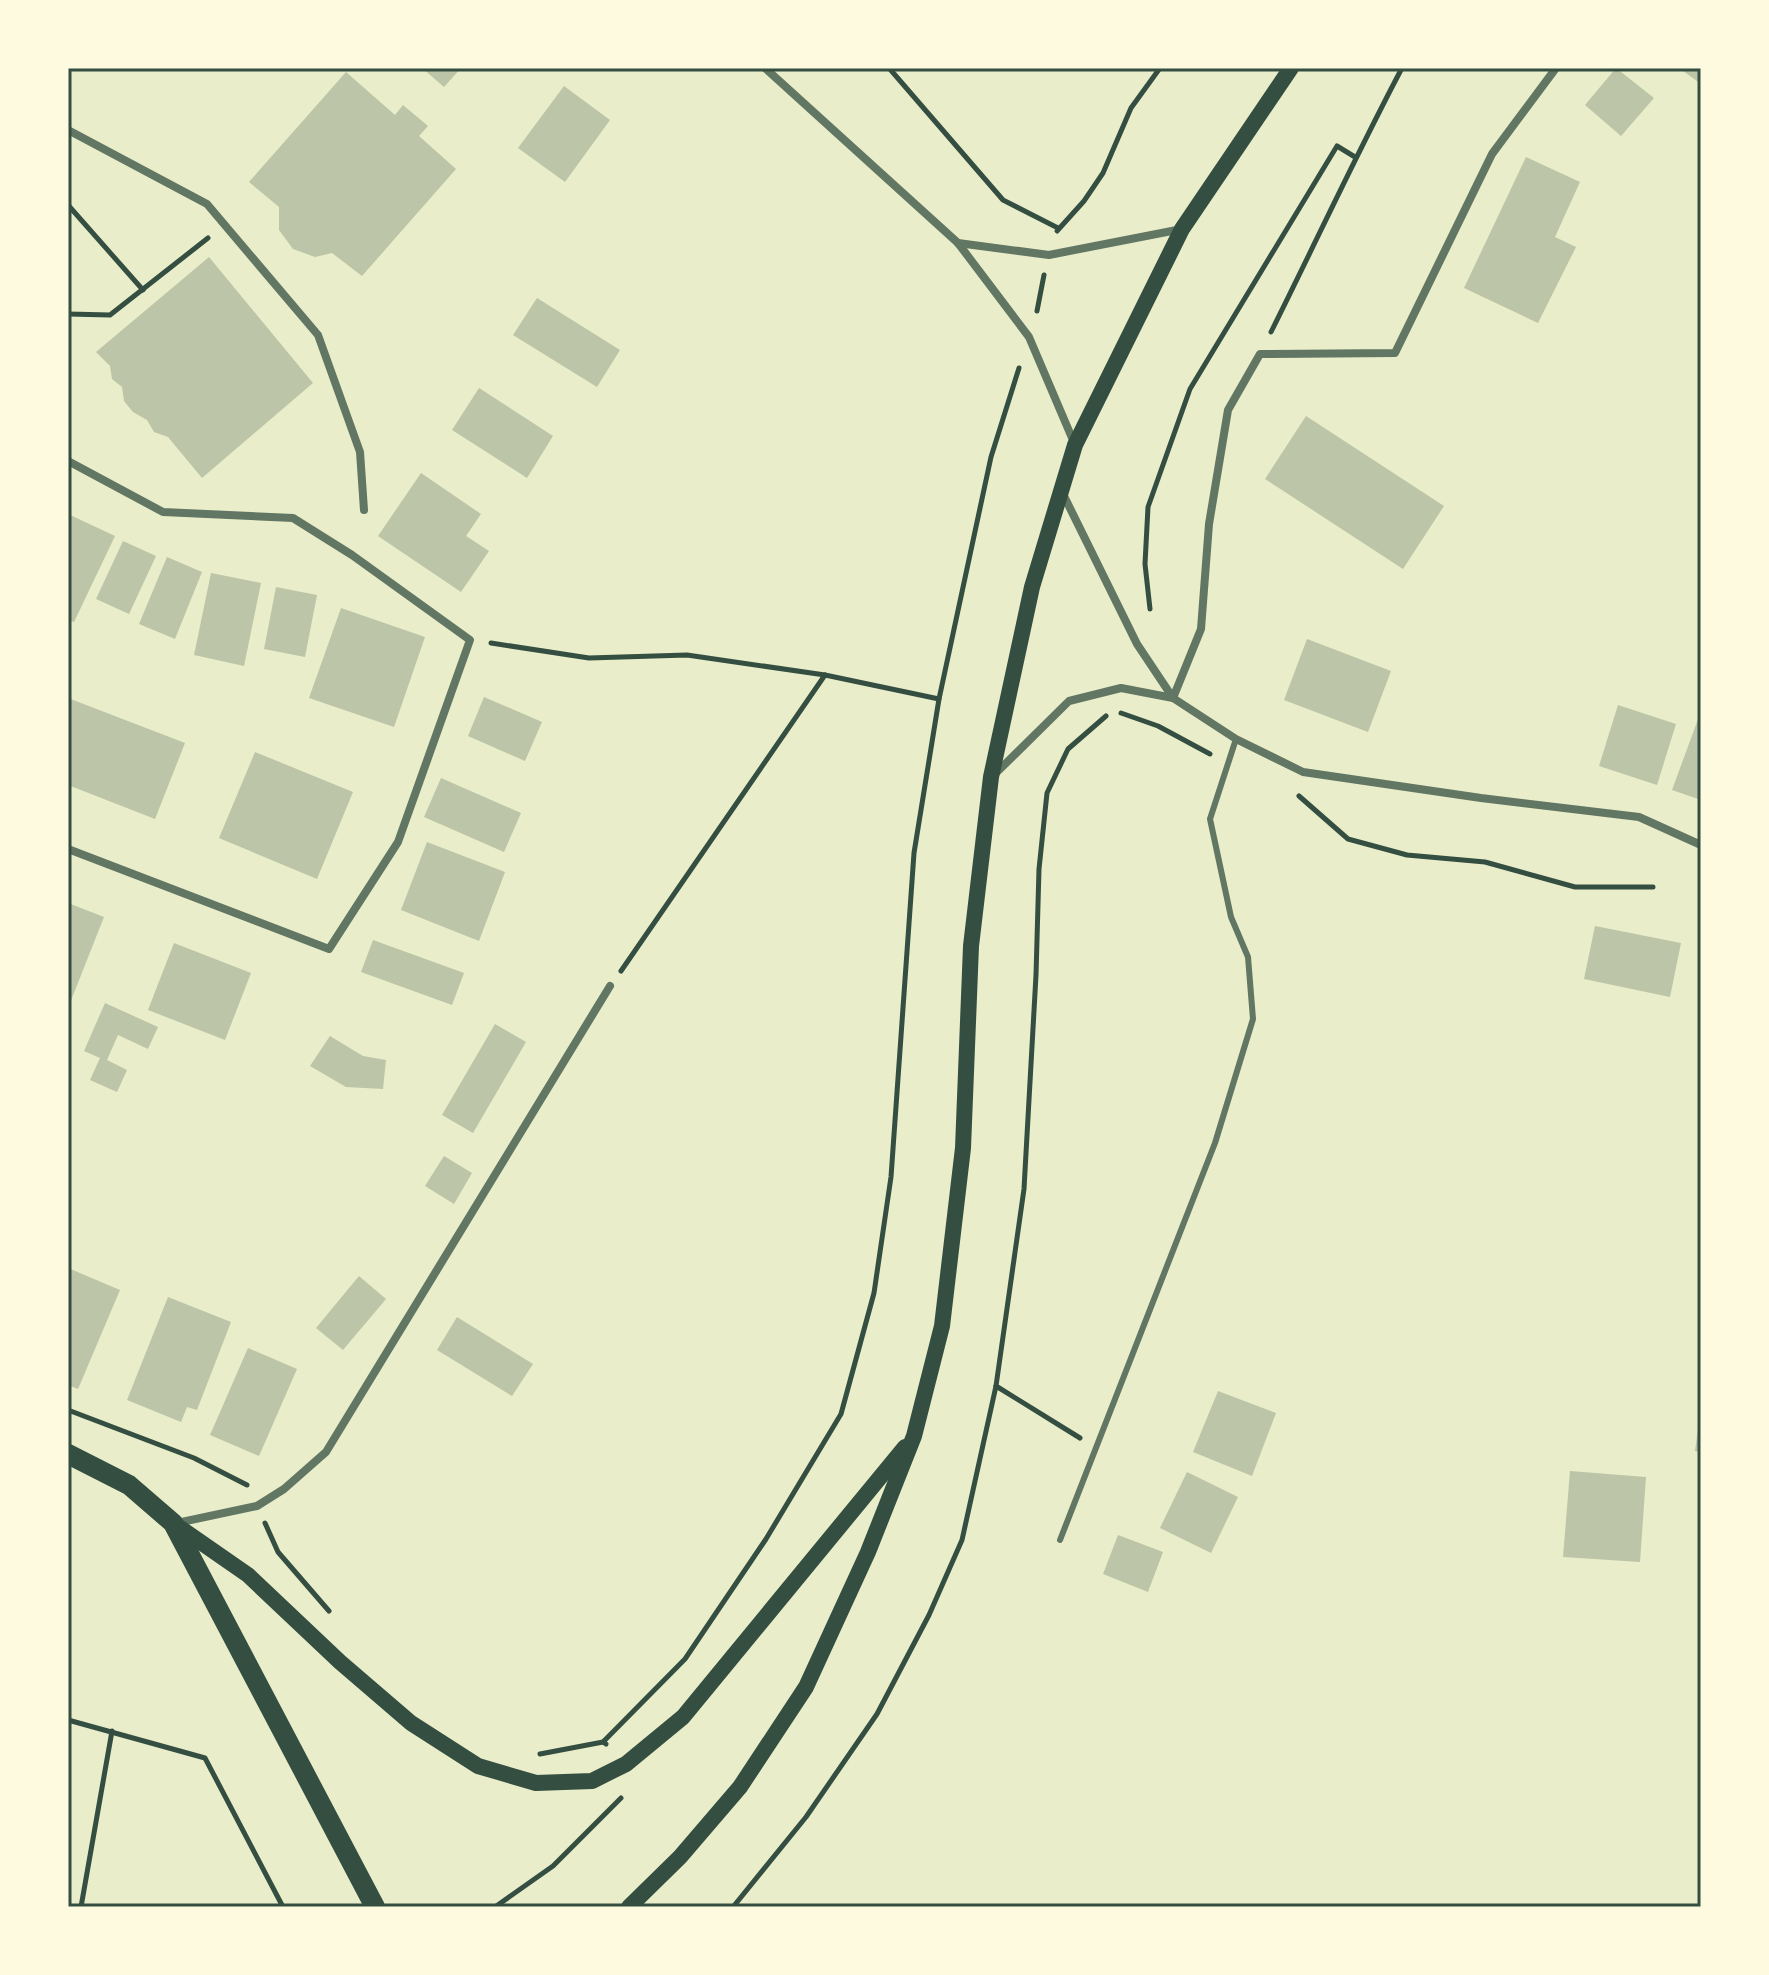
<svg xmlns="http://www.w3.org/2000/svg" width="1769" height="1975" font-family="'PT Sans Narrow',sans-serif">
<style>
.building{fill:#bcc5a7}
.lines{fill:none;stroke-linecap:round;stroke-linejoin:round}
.path{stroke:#344e41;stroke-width:5}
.service{stroke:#617663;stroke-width:6}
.minor{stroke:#617663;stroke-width:8}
.secondary{stroke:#344e41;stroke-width:16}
.primary{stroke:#344e41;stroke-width:20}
.neatline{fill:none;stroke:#344e41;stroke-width:3}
</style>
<rect width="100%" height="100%" fill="#e9edc9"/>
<g class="building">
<polygon points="422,68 461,68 444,87"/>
<polygon points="1616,68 1654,98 1621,136 1585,105"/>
<polygon points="1679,68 1701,68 1701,84"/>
<polygon points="346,72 395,115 403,105 428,126 419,136 456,169 362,276 332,253 315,257 293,249 279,230 279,207 249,182"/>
<polygon points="564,86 610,120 565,182 518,148"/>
<polygon points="1526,157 1580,182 1555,237 1576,247 1538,323 1464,288"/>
<polygon points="209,257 313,383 202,478 168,437 154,432 147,420 133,412 124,401 122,387 112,379 110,366 96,352"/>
<polygon points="537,298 620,350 597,387 513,335"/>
<polygon points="479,388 553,436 527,478 452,430"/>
<polygon points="1306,416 1444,506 1403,569 1265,479"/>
<polygon points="421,473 481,514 466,536 489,551 461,592 378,536"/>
<polygon points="68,514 115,536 74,622 68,620"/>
<polygon points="123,541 156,556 129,614 96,599"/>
<polygon points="167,557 202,572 175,639 139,624"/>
<polygon points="211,573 261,583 244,666 194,655"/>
<polygon points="276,587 317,595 305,657 264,649"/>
<polygon points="341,608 425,637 394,727 309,698"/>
<polygon points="1307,639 1391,671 1368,732 1284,700"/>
<polygon points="484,697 542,722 525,761 468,736"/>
<polygon points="68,698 185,743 155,819 68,785"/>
<polygon points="1618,705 1676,724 1657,785 1599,766"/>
<polygon points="1701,711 1701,800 1672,790"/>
<polygon points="255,752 353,792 317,879 219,838"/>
<polygon points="441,778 521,813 504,852 424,817"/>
<polygon points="427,842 505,872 479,941 401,910"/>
<polygon points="68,903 104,917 68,1008"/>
<polygon points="1595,926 1681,943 1670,997 1584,979"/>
<polygon points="373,940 464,973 452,1005 361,972"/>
<polygon points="174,943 251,973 225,1040 148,1010"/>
<polygon points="105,1003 158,1027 148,1049 118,1035 107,1060 127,1070 117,1092 90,1080 100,1058 84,1051"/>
<polygon points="495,1024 526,1042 473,1133 442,1115"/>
<polygon points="330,1036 363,1056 386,1060 383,1089 346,1087 310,1066"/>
<polygon points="444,1156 472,1173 454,1204 425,1186"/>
<polygon points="68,1268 120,1290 78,1389 68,1385"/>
<polygon points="359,1276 386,1299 343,1350 316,1328"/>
<polygon points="168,1297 231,1322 197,1410 187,1407 181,1422 127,1400"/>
<polygon points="457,1317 533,1364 512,1396 437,1350"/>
<polygon points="248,1348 297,1369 259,1456 210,1435"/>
<polygon points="1218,1391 1276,1413 1252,1476 1193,1452"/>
<polygon points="1699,1422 1701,1422 1701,1452 1695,1451"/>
<polygon points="1570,1471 1646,1477 1640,1562 1563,1557"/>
<polygon points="1187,1472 1238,1497 1211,1553 1160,1528"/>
<polygon points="1118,1535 1163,1552 1148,1592 1103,1574"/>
</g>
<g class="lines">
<g class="path">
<polyline points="889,68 1003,200 1058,228"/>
<polyline points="68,205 143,290"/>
<polyline points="1057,231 1084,201 1103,173 1131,108 1160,68"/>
<polyline points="1037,311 1044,275"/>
<polyline points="68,314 110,315 208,238"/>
<path d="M 1271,332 C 1315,244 1356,155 1402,68"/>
<polyline points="1150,609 1145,564 1148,507 1190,389 1337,146 1355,157"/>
<polyline points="491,643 589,658 687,655 825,675 939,699"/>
<polyline points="1121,713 1158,726 1210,754"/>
<polyline points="1299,796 1348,839 1407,855 1485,862 1575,887 1653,887"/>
<polyline points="621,971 825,675"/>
<polyline points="996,1386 1080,1438"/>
<polyline points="68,1410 194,1458 247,1485"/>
<polyline points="265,1523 278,1552 329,1611"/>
<polyline points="68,1720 205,1758 283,1907"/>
<polyline points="606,1744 603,1742 685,1659 766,1539 841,1414 874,1293 891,1177 914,853 939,699 991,457 1019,368"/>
<polyline points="540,1754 603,1742"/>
<polyline points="81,1907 112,1731"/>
<polyline points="495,1907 553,1866 621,1798"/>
<polyline points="733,1907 806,1817 877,1714 929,1615 962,1540 996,1386 1024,1189 1036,975 1039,869 1047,793 1068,749 1106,716"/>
</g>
<polyline class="service" points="1060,1540 1215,1143 1253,1019 1248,957 1231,917 1210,819 1236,739"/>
<g class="minor">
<polyline points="765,68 958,243 1029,337 1075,445"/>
<polyline points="68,130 207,204 318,335 360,452 364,510"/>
<polyline points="958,243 1049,255 1182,229"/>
<polyline points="68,461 163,512 293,518 352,555 470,640 398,842 329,949 68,849"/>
<polyline points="1063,494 1137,644 1173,698 1236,739 1303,772 1481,798 1639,817 1701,845"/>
<polyline points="1173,698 1201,629 1209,524 1228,410 1260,354 1395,353 1492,154 1556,68"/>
<polyline points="994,775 1069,701 1121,688 1173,698"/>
<polyline points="177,1523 257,1506 284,1489 326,1452 610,986"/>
</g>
<g class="secondary">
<polyline points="173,1523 248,1575 340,1662 411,1723 478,1766 536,1783 592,1781 626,1764 683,1717 905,1447"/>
<polyline points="629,1907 680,1857 740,1787 806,1687 868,1552 914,1436 942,1326 963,1148 971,946 991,777 1032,587 1075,445 1182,229 1291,68"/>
</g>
<polyline class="primary" points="68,1454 129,1485 173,1523 375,1907"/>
</g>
<rect width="1769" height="1975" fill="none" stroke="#fefae0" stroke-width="140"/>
<rect x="70" y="70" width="1629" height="1835" class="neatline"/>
</svg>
